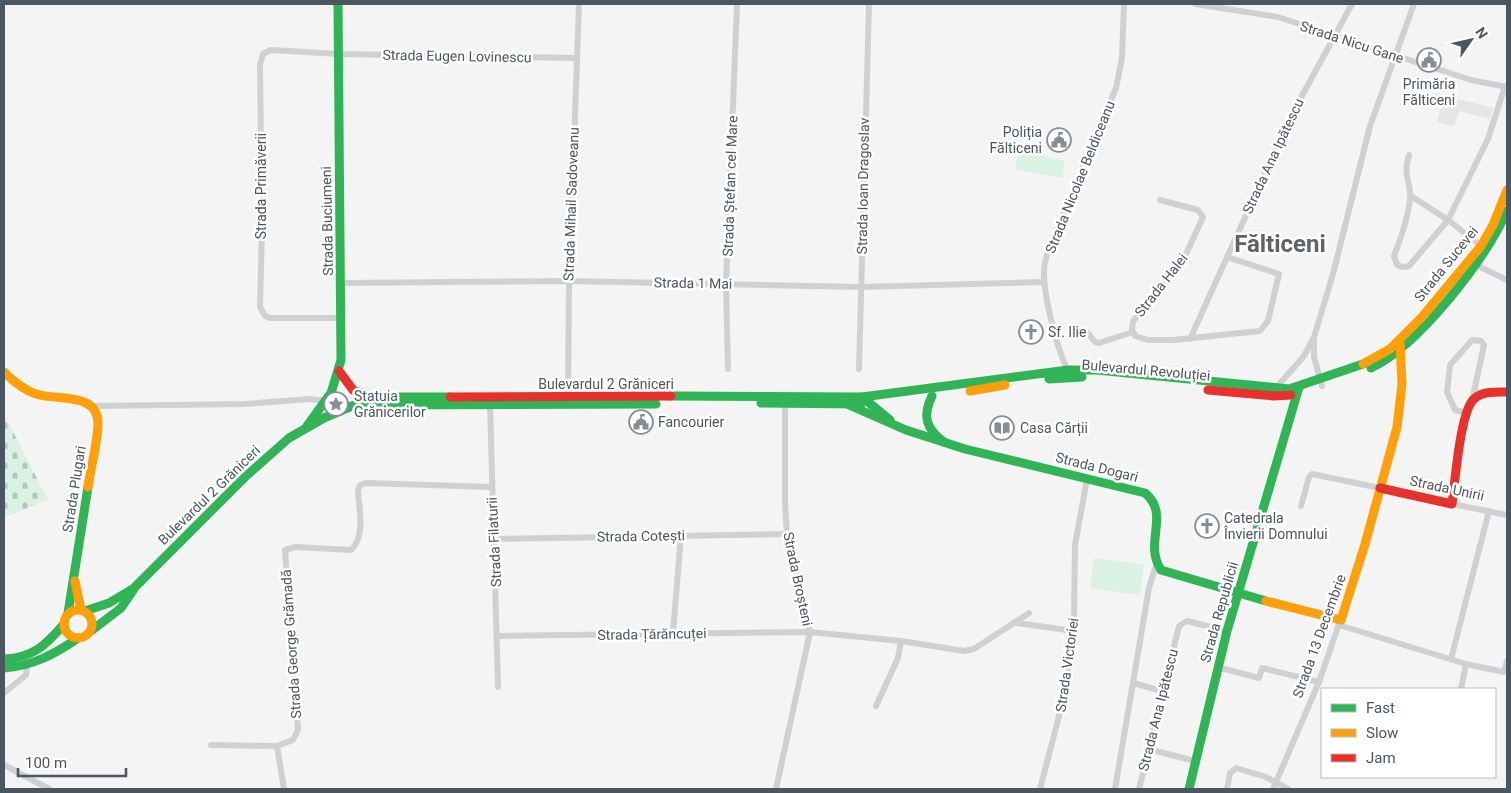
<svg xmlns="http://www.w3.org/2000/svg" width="1511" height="793" font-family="Roboto,sans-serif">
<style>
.education{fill:#e6e5e6}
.cemetery{fill:url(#cemetery-stones)}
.pitch{fill:#d9f2e3}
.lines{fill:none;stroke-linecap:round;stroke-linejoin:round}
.street{stroke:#ced0d2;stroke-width:6}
.fast{stroke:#30b455;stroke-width:9}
.slow{stroke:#ff9f0a;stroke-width:9}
.jam{stroke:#e5322d;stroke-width:9}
.labels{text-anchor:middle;stroke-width:5;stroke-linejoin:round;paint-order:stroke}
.street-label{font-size:14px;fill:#4a5661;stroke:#fff}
.poi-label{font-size:14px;fill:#4a5661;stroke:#fff;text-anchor:start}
.town-label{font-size:24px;font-weight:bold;fill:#5f6368;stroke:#fff}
</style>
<defs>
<pattern id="cemetery-stones" width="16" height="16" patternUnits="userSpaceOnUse" patternTransform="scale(1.25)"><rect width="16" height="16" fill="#d9f2e3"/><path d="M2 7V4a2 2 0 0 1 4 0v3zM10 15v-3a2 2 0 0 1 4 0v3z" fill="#b2c7bb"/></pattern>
</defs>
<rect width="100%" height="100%" fill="#f4f4f4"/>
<polygon class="education" points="1435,93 1493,108 1490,119 1459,111 1454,126 1437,122 1441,107 1432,104"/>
<polygon class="cemetery" points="4,414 48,500 4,517"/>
<g class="pitch">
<polygon points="1019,151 1065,161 1062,178 1015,169"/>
<polygon points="1094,558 1144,564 1140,595 1090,588"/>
</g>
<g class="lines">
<g class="street">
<polyline points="1195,4 1278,17 1471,80 1507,87"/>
<path d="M 1409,155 C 1402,177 1412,183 1410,199 C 1408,218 1401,238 1394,256 L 1397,265 L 1402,267 L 1409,266 L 1448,220 L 1488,139 L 1505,86"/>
<polyline points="1411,196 1448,220 1481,246"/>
<polyline points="1160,200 1198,210 1203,217 1187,252 1161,288 1133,321 1132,329 1135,336 1148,340 1173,340 1260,331 1268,321 1279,274 1227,257"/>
<polyline points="1476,265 1507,280"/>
<polyline points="342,283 569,281 861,287 1044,282"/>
<polyline points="342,318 270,318 265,316 260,307 262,228 260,65 263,54 271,50 338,54 575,58"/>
<polyline points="1088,333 1095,342 1099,343 1133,332"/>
<polyline points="1314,338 1314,357 1322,386"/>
<polyline points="1190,339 1291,116 1352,4"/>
<polyline points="728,369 726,284 737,4"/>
<polyline points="859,369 869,4"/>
<path d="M 1068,371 C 1057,349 1043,294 1044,270 C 1044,262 1047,255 1050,247 L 1116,88 L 1122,58 L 1124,4"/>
<polyline points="1275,389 1304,356 1314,337 1333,274 1370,126 1414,4"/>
<polyline points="568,400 569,281 579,4"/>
<polyline points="490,403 498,687"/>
<polyline points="92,406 245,404 310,399 326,401"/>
<polyline points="1468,413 1455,410 1447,392 1450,365 1472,340 1481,341 1484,345 1472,401"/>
<polyline points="1452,504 1507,515"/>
<polyline points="1301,506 1309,477 1312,474 1380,488"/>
<polyline points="494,539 787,534"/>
<polyline points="1017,623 1074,631"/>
<polyline points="1339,625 1466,664 1504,672 1507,661"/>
<polyline points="673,633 681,535"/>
<polyline points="498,636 810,632 901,641 964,651 974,649 1029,613"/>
<polyline points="1451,659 1489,511"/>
<polyline points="1217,667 1259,678 1262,668 1319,682"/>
<polyline points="1133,683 1162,691"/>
<polyline points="1461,689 1466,664"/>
<polyline points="4,693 26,675 27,666"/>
<polyline points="876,706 898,658 901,641"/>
<polyline points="211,745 277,746"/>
<polyline points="1148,749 1195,761"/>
<polyline points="4,765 49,789"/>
<path d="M 284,789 L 277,746 L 293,740 L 298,730 L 285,550 L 296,547 L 351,550 C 366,536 359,509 358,490 L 360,485 L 366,483 L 491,487"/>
<polyline points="776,789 810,632 787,534 785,503 785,400"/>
<polyline points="1040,789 1065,693 1074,622 1075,545 1087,479"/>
<polyline points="1115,789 1149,588 1156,565"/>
<polyline points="1139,789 1179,626 1187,621 1227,631"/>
<polyline points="1227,789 1230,773 1236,768 1266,777 1288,789"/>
<polyline points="1273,789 1319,682 1340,621"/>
</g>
<g class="fast">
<path d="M 1371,368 C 1419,345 1485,260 1507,211"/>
<polyline points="1049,379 1082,377"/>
<polyline points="671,396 862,397 1068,370 1097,370 1289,389 1363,364"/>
<path d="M 932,396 C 922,416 926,429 944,442"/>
<polyline points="862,397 890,420"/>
<polyline points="363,403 374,405 656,404"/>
<polyline points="761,403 861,404"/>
<path d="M 849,405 L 906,430 L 965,449 L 1145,493 C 1171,515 1143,542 1161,570 L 1266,601"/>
<polyline points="307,426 331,393 341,360 338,4"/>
<polyline points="85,611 109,603 134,588 245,477 289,438 324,418 373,397 450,397"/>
<polyline points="68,613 88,487"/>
<polyline points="91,631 121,608 134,589"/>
<path d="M 4,659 C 33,658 46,645 64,624"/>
<path d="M 4,668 C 33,666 55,654 78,638"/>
<polyline points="1189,789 1227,631 1299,387"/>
</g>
<g class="slow">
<polyline points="1363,364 1390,349 1422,317 1481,246 1493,225 1507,190"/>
<path d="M 4,372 C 13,381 24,390 36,394 C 57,401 99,391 98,425 C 97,445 91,467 88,487"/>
<polyline points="970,391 1005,385"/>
<polyline points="75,581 81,610"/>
<polyline points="1266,601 1341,620 1365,544 1397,427 1402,384 1400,344"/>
<circle cx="78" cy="624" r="14"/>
</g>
<g class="jam">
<polyline points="339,371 353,390 373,397"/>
<polyline points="1208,390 1274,396 1291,395"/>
<polyline points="450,397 671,396"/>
<path d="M 1380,488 L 1452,504 C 1455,484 1460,411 1474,399 C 1482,391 1496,392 1507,392"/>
</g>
</g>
<defs>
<g id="civic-ring" transform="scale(1.25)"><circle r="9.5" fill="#fff" stroke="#868d94" stroke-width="1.5"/><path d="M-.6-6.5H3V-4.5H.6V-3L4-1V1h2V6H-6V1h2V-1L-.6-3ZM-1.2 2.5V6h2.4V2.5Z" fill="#868d94"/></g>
<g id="church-ring" transform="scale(1.25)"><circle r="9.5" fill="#fff" stroke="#868d94" stroke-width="1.5"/><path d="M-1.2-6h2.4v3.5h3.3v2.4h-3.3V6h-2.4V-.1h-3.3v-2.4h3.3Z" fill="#868d94"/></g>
<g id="sight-ring" transform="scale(1.25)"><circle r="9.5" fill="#fff" stroke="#868d94" stroke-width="1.5"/><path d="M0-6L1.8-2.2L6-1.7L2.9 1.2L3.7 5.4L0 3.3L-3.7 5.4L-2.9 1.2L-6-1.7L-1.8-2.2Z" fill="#868d94"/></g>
<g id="library-ring" transform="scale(1.25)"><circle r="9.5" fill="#fff" stroke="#868d94" stroke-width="1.5"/><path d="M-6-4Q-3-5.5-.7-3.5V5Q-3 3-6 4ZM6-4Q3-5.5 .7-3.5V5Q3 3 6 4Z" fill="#868d94"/></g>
</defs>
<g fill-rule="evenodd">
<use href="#civic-ring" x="1429" y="60"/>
<use href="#civic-ring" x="1059" y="140"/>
<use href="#church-ring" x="1031" y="332"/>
<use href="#sight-ring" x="336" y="404"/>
<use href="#civic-ring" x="641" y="422"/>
<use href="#library-ring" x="1002" y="428"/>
<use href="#church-ring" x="1207" y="526"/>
</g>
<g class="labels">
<g class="street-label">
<text transform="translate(1352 42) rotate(18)" y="5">Strada Nicu Gane</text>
<text transform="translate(457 56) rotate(1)" y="5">Strada Eugen Lovinescu</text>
<text transform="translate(1273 156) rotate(-65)" y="5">Strada Ana Ipătescu</text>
<text transform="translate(1080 177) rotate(-68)" y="5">Strada Nicolae Beldiceanu</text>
<text transform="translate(261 186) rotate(-90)" y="5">Strada Primăverii</text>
<text transform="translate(730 186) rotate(-88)" y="5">Strada Ștefan cel Mare</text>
<text transform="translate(863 186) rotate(-89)" y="5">Strada Ioan Dragoslav</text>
<text transform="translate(571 204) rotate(-88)" y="5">Strada Mihail Sadoveanu</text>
<text transform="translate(327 221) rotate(-91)" y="5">Strada Buciumeni</text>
<text transform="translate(1446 264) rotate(-51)" y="5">Strada Sucevei</text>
<text transform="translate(693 283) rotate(1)" y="5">Strada 1 Mai</text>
<text transform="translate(1161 285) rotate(-52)" y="5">Strada Halei</text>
<text transform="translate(1146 370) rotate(5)" y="5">Bulevardul Revoluției</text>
<text x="606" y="389">Bulevardul 2 Grăniceri</text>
<text transform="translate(1097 467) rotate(14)" y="5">Strada Dogari</text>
<text transform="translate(1447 488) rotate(12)" y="5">Strada Unirii</text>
<text transform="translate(74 489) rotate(-81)" y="5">Strada Plugari</text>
<text transform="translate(209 495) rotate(-44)" y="5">Bulevardul 2 Grăniceri</text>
<text transform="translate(641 536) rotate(-1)" y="5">Strada Cotești</text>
<text transform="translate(494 542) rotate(-93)" y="5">Strada Filaturii</text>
<text transform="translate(798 579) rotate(78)" y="5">Strada Broșteni</text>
<text transform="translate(1219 612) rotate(-74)" y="5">Strada Republicii</text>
<text transform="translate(652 634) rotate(-1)" y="5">Strada Țărăncuței</text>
<text transform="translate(1319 636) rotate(-70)" y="5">Strada 13 Decembrie</text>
<text transform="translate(291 644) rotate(-94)" y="5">Strada George Grămadă</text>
<text transform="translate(1067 665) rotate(-82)" y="5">Strada Victoriei</text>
<text transform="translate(1158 710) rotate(-76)" y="5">Strada Ana Ipătescu</text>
</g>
<g class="poi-label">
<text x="1429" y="89" text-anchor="middle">Primăria<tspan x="1429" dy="16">Fălticeni</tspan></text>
<text x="1042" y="137" text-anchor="end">Poliția<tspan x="1042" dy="16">Fălticeni</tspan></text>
<text x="1048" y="337">Sf. Ilie</text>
<text x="354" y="401">Statuia<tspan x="354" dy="16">Grănicerilor</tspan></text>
<text x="658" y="427">Fancourier</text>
<text x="1020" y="433">Casa Cărții</text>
<text x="1224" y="523">Catedrala<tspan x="1224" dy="16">Învierii Domnului</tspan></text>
</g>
<g class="town-label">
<text x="1280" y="252">Fălticeni</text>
</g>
</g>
<rect width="1511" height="793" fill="none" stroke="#4a5661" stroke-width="10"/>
<rect x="1321" y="688" width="175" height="90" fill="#ffffff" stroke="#b7bbc0"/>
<rect x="1331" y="704" width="25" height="8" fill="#30b455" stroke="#b7bbc0"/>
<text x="1366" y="713" font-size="15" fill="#4a5661">Fast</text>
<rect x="1331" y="729" width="25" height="8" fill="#ff9f0a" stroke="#b7bbc0"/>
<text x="1366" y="738" font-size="15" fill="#4a5661">Slow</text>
<rect x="1331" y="754" width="25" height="8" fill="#e5322d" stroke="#b7bbc0"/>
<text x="1366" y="763" font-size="15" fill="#4a5661">Jam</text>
<g transform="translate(1471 40) rotate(56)" stroke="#ffffff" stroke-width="4" paint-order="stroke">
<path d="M0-4L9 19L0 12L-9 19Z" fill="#4a5661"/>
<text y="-8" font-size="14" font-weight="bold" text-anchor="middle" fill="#4a5661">N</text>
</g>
<path d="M18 768v8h108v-8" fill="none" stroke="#4a5661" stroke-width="2.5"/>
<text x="25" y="768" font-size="15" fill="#4a5661" stroke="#ffffff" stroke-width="4" paint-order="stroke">100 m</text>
</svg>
